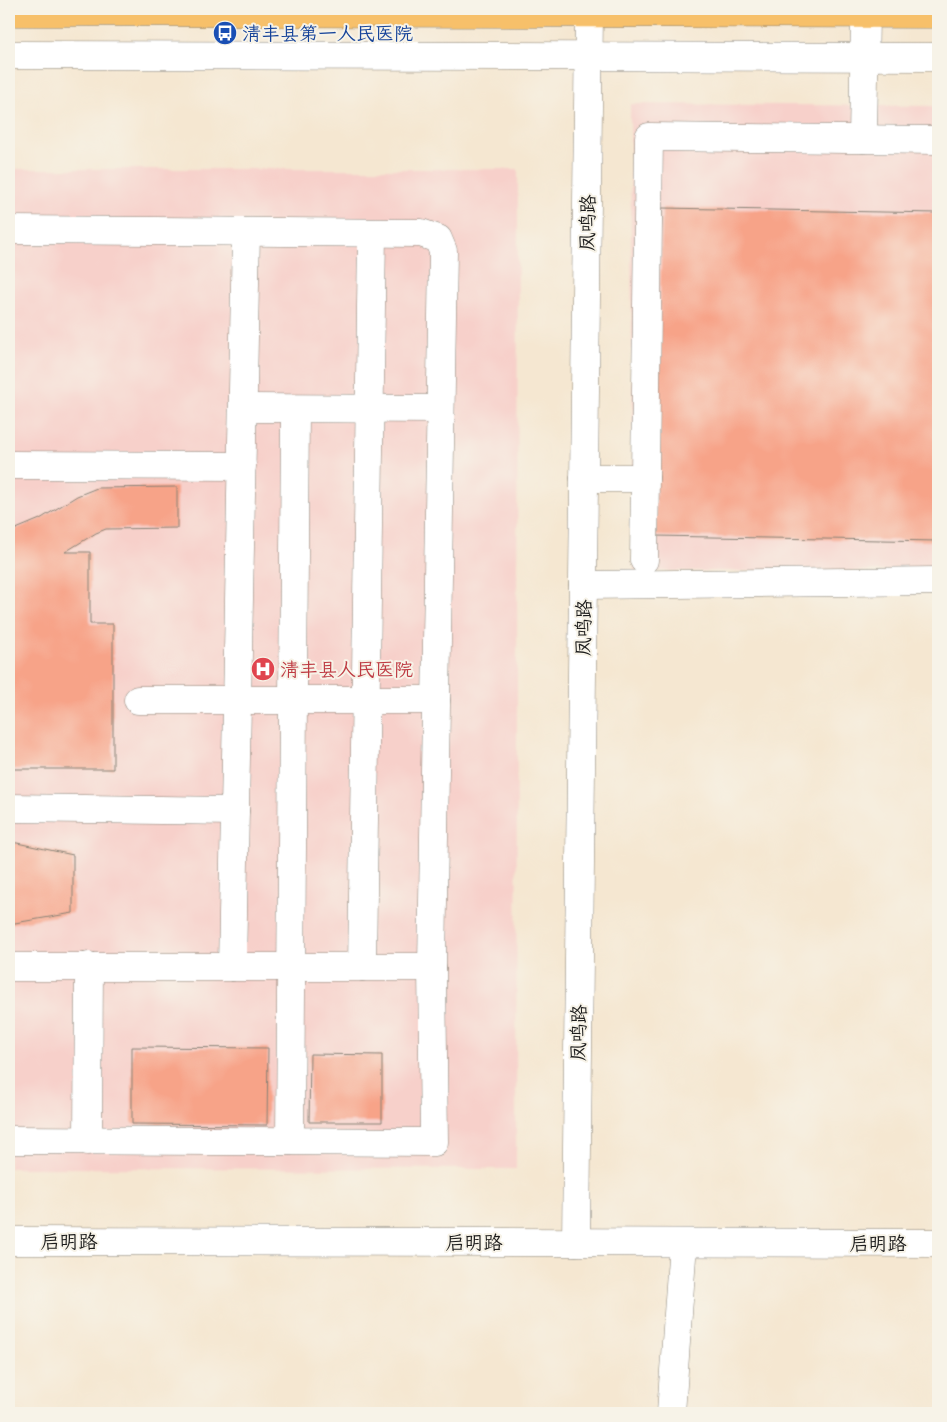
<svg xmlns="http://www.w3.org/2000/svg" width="947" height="1422" font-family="'Architects Daughter','LXGW WenKai TC',sans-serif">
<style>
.built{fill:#f7d0ca}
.building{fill:#f7a388}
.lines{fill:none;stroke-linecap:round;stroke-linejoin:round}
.minor-casing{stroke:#888276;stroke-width:29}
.major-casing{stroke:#888276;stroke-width:29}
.minor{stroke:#fff;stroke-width:28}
.major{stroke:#f7c06b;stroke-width:28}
.labels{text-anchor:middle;stroke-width:4;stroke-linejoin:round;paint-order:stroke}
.transit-label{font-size:19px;fill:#164399;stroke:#f7f3e8;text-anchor:start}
.street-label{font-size:19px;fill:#1c1c1c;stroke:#f7f3e8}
.health-label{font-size:19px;fill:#be3a42;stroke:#f7f3e8;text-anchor:start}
</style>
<rect width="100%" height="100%" fill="#f7f3e8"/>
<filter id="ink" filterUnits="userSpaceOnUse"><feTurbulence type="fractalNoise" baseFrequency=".02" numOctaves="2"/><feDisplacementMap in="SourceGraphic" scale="10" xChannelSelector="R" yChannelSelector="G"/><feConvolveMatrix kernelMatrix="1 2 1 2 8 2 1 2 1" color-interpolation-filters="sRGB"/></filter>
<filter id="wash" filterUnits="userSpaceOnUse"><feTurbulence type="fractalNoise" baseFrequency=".0096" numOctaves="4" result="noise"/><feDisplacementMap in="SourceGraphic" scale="20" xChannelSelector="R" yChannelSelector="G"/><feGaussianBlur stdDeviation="1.12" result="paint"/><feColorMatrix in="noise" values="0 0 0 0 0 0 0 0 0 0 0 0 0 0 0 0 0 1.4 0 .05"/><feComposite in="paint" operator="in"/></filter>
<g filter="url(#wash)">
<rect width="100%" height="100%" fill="#f5e7d1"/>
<g class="built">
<polygon points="630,104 938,106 938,571 634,571"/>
<polygon points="9,169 518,169 516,1169 9,1168"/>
</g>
<g id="blocks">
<g class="building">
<polygon points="662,208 938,213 938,541 655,536"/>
<polygon points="177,487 177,528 106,529 96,533 65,552 90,552 90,624 113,624 113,769 9,769 9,532 40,519 77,496 97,488"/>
<polygon points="9,842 17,843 73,855 73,913 9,924"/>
<polygon points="132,1047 268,1048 267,1125 132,1124"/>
<polygon points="310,1054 382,1055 382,1122 309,1122"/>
</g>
</g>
</g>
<g filter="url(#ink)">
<use href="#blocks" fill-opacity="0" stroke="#888276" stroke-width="1"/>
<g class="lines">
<g class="minor-casing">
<g id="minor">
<polyline points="9,55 938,57"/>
<polyline points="863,139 865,14"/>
<polyline points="9,230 421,233 438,239 443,251 432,967 434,1142 9,1140"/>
<polyline points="243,408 440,409"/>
<polyline points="9,465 242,466"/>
<polyline points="584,478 645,478"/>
<polyline points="644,560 649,137 938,140"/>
<polyline points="583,585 938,581"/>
<polyline points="138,700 436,700"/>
<polyline points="9,808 235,811"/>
<polyline points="9,967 432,967"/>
<polyline points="232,967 246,232"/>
<polyline points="362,967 372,233"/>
<polyline points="88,1141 89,966"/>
<polyline points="290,1141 295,409"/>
<polyline points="9,1241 938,1243"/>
<polyline points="576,1242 589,13"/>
<polyline points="671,1413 683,1243"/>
</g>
</g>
<g class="major-casing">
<polyline id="major" points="9,12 938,14"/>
</g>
<use href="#minor" class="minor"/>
<use href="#major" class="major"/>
</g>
</g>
<defs>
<g id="bus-disc" transform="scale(1.25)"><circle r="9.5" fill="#1a4fb4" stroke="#f7f3e8"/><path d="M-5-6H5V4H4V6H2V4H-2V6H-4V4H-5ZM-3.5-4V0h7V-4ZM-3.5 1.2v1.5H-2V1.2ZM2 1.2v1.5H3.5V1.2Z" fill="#fff"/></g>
<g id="hospital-disc" transform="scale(1.25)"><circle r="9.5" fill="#e0444e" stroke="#f7f3e8"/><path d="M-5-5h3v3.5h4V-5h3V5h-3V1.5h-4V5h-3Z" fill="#fff"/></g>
</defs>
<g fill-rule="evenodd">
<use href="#bus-disc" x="225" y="33"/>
<use href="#hospital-disc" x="263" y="669"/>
</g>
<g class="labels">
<g class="transit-label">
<text x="242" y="40">清丰县第一人民医院</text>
</g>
<g class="street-label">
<text transform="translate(587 223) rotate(-89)" y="7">凤鸣路</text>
<text transform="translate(583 628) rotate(-89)" y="7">凤鸣路</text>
<text transform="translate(578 1033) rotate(-89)" y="7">凤鸣路</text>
<text x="69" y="1248">启明路</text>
<text x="474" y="1249">启明路</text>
<text x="878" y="1250">启明路</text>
</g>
<g class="health-label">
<text x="280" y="676">清丰县人民医院</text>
</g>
</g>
<rect width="947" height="1422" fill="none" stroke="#f7f3e8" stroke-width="30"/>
</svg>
